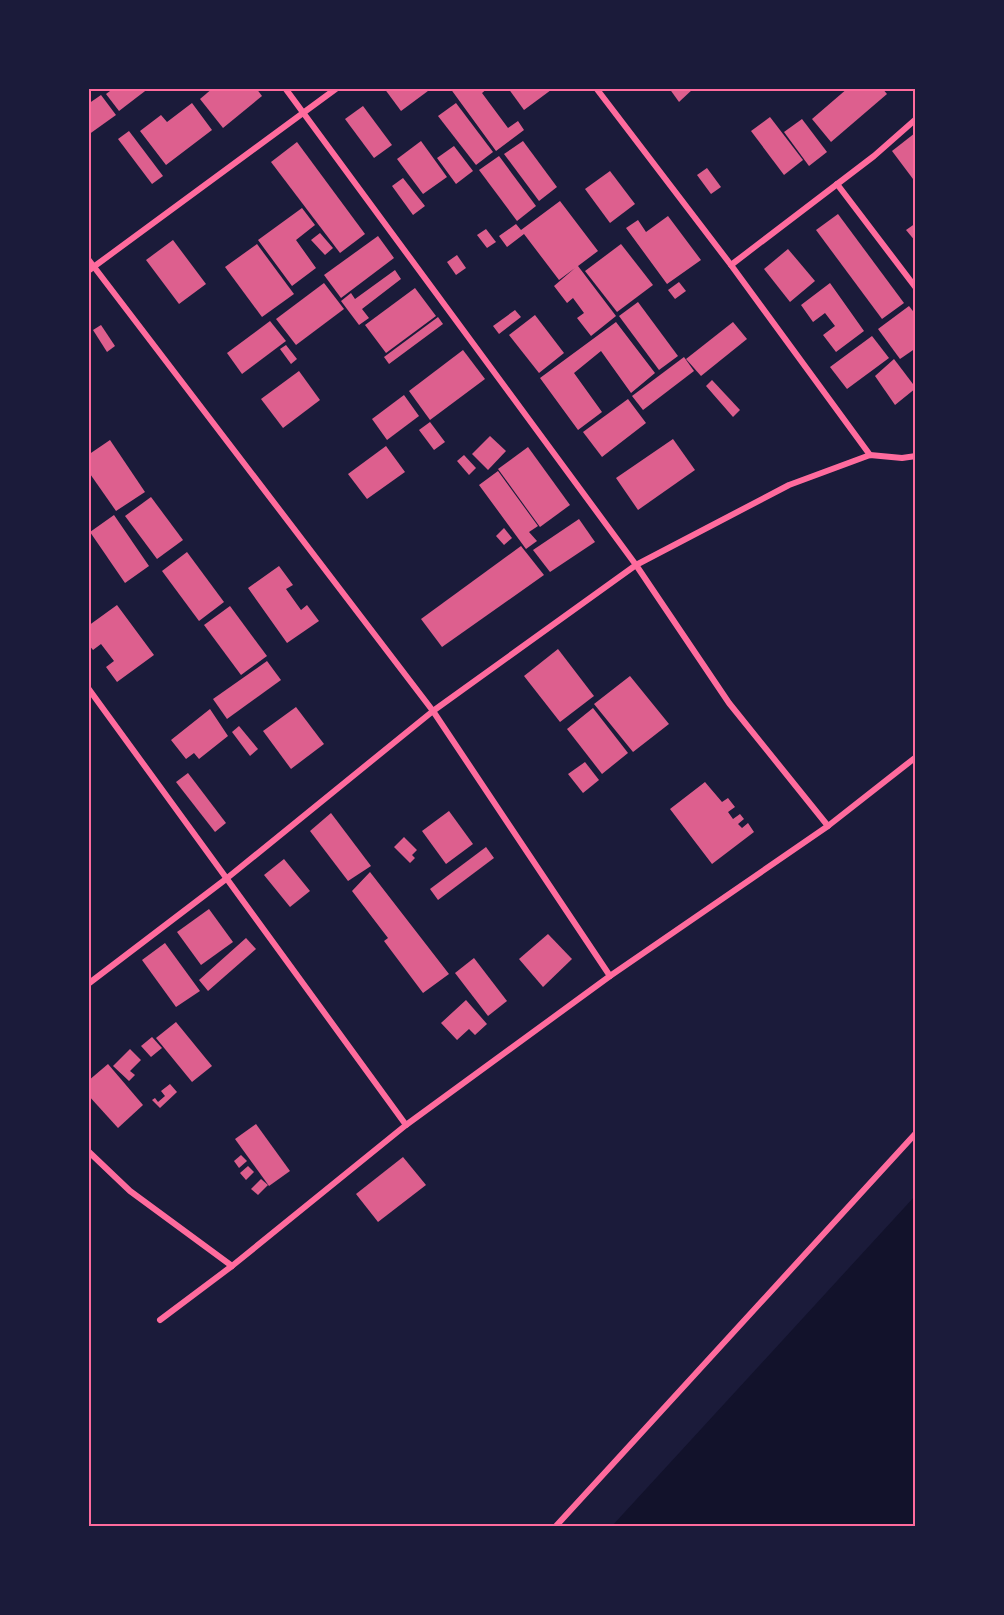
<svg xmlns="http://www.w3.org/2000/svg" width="1004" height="1615" font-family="'DejaVu Sans',sans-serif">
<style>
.water{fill:#12122b}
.building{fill:#dd5f8e}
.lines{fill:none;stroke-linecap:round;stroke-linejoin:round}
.minor{stroke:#ff6b9d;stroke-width:6}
.neatline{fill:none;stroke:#ff6b9d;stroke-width:2}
</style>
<rect width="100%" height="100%" fill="#1b1b3a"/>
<polygon class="water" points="915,1196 915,1526 612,1526"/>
<g class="building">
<polygon points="114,88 149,88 119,111 106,94"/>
<polygon points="213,88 256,88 262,96 223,128 200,99"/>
<polygon points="384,88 432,88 401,111"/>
<polygon points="450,88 488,88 482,93 508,128 518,121 524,130 496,151"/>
<polygon points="508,88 550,88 551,90 524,110"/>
<polygon points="669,88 694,88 679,102"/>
<polygon points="848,88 882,88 887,94 831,142 812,119"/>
<polygon points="101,95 116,115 88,135 88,104"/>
<polygon points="192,103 212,130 166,165 140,131 161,115 167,122"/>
<polygon points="456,103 493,152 476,165 438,116"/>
<polygon points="363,106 392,145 374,158 345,119"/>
<polygon points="770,117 803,160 784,175 751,131"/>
<polygon points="802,119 827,152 809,166 784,132"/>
<polygon points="129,131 163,176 152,184 118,139"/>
<polygon points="915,133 916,135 916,183 892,151"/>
<polygon points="421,141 447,177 423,194 397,159"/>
<polygon points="523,141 557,187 539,201 504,154"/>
<polygon points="297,142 365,234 340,253 271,162"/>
<polygon points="454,146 473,171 456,184 437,158"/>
<polygon points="499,156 536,206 517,221 479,170"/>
<polygon points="707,168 721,187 711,194 697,175"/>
<polygon points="610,171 635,204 610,223 585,189"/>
<polygon points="403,178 425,206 413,215 392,186"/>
<polygon points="560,201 598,251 578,266 616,316 591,336 577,318 584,313 573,298 567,303 554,286 575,268 559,280 524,234 507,247 499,236 516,224 521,230"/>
<polygon points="302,208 315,225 296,240 316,268 292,286 258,240"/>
<polygon points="838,214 904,303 882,319 816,230"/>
<polygon points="668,216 701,260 667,284 626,228 638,220 646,232"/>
<polygon points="916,223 916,242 906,230"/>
<polygon points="486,229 496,242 487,248 477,235"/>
<polygon points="320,233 333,248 325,255 311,240"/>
<polygon points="378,236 394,258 341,298 324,275"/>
<polygon points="173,240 206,284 179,304 146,260"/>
<polygon points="257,244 294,294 262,317 225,267"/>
<polygon points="621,244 653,285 617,312 585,271"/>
<polygon points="788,249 815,281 790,302 764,269"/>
<polygon points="457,255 466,268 456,275 447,262"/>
<polygon points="395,270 401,279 362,309 369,318 359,325 341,301 351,293 355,299"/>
<polygon points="679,282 686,291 675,299 668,290"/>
<polygon points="324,283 344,309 296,345 276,319"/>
<polygon points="830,283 864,331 836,352 823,335 835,326 825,313 813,322 801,305"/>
<polygon points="415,288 436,316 386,353 365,325"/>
<polygon points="638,302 678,356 659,370 619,316"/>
<polygon points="909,306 916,315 916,348 900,359 878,329"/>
<polygon points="515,310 521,317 499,334 493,326"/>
<polygon points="535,315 564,353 539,373 509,335"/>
<polygon points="438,317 443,324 389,364 384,357"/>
<polygon points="270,321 286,341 242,374 227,353"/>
<polygon points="616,322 655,373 631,393 601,351 574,373 602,412 578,430 540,378"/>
<polygon points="733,322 747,339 701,376 686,359"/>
<polygon points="101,325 115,346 107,352 93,330"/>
<polygon points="872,336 889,358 847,389 830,367"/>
<polygon points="286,345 297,359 291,364 280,349"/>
<polygon points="463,350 485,379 430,420 409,391"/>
<polygon points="684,357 694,371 643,410 632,396"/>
<polygon points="894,359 916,388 895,405 875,376"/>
<polygon points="299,371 320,400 283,428 261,399"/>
<polygon points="712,380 740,410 733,417 706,386"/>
<polygon points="404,395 419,416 387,440 372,419"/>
<polygon points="628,399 646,423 602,457 583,432"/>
<polygon points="430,422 445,442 434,450 419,430"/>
<polygon points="490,436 506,451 488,470 472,454"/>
<polygon points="673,439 695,470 638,510 616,478"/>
<polygon points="110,440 145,492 116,511 88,471 88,455"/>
<polygon points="386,446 405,472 367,499 348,474"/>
<polygon points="528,447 570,505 540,527 498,469"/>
<polygon points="464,455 476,468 469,475 457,461"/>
<polygon points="498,471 538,526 529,532 537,541 526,549 479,485"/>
<polygon points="151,497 183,540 157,559 125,516"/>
<polygon points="114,515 149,566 125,583 90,532"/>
<polygon points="579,519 595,542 550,572 533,550"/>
<polygon points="504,528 512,538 504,545 496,536"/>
<polygon points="521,546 544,575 442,647 421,619"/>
<polygon points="187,552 224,602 199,621 162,571"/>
<polygon points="279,566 293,585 286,589 301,610 307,605 319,621 287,643 248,588"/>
<polygon points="117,605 154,655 117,682 106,667 114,661 101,644 93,650 88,644 88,626"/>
<polygon points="230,606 267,656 241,675 204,625"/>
<polygon points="558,649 594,696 560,722 524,676"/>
<polygon points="267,661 281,680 227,719 213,699"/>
<polygon points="630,676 669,724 633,752 594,704"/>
<polygon points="296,707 324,744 291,769 263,731"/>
<polygon points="593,708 628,753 602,774 567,729"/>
<polygon points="210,709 228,736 199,759 194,753 186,759 171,740"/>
<polygon points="239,726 258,749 250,756 232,732"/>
<polygon points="585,762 599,780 583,793 568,774"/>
<polygon points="188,773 226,823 215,832 176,782"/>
<polygon points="705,782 722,802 728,798 735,807 728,812 733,819 740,814 744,819 738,824 742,828 748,823 754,832 712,864 670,809"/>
<polygon points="449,811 473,844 446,864 422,831"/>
<polygon points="331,813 371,866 348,881 310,831"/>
<polygon points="404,837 417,850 412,855 415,858 410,863 394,847"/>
<polygon points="486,847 494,858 438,900 430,889"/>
<polygon points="284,859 310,891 290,907 264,875"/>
<polygon points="370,872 449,974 423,993 384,941 388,938 352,891"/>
<polygon points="209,909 233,942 201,965 177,932"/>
<polygon points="548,934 572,959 543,987 519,959"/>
<polygon points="246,938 256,949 208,991 199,980"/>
<polygon points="165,943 200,991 176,1007 142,960"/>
<polygon points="474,958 507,1001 488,1016 455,973"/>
<polygon points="466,1000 487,1024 475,1035 469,1029 457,1040 441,1023"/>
<polygon points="176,1022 212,1066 192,1082 156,1038"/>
<polygon points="152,1037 162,1048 151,1057 141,1046"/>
<polygon points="130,1049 141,1060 130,1071 135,1075 129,1081 113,1066"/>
<polygon points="108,1064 143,1105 118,1128 88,1095 88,1081"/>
<polygon points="170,1084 177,1092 160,1108 152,1100 155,1098 158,1102 165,1096 161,1091"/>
<polygon points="256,1124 290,1171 269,1186 235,1139"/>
<polygon points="241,1155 247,1161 239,1168 234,1161"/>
<polygon points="403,1157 426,1185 378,1222 356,1194"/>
<polygon points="248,1166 254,1172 246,1180 240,1173"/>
<polygon points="261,1179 268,1185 258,1195 251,1189"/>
</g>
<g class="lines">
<g class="minor">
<polyline points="285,88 636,565 729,703 828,826"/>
<polyline points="596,88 731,265 870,455"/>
<polyline points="837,184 916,288"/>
<polyline points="88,259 433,711 610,976"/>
<polyline points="731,265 874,156 916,119"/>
<polyline points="88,271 337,88"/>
<polyline points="88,688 406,1125"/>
<polyline points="88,984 226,879 433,711 636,565 789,485 870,455 902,458 916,456"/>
<polyline points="88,1151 130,1191 232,1266"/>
<polyline points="160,1320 232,1266 406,1125 610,976 828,826 916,757"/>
<polyline points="556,1526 916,1133"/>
</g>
</g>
<rect width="1004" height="1615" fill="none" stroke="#1b1b3a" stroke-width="180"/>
<rect x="90" y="90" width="824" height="1435" class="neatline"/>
</svg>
